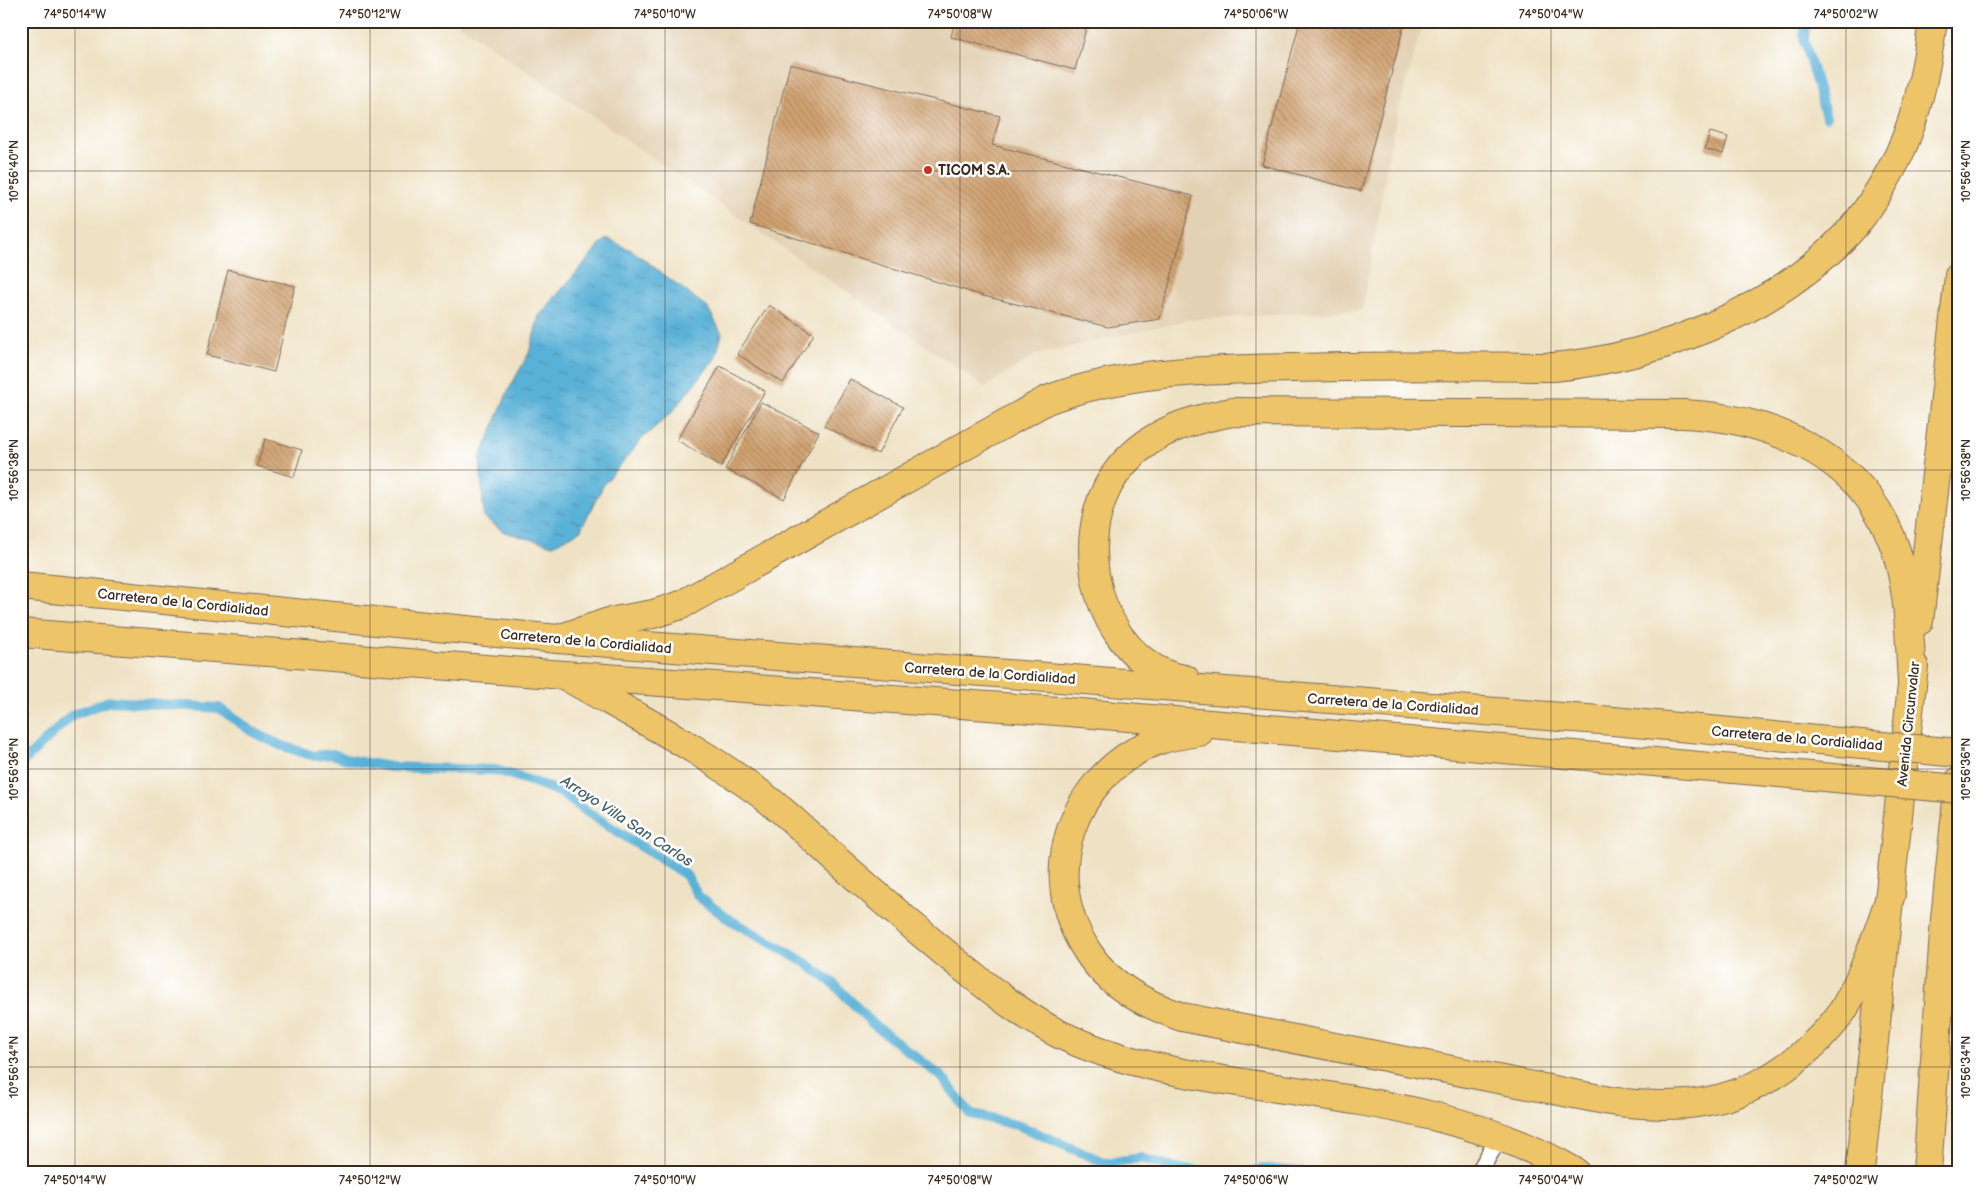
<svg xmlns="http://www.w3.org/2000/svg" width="1980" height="1193" font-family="'Balsamiq Sans',sans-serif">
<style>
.built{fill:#e3d1b4}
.water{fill:url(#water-ripples);stroke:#4a6e7a}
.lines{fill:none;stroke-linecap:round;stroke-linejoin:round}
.stream{stroke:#5ab1d7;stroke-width:10}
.building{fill:url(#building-back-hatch)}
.lane-casing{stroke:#7a6a58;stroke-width:19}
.highway-casing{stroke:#7a6a58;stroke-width:30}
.lane{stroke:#fff;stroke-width:16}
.highway{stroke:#eec469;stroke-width:28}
.highway-bridge-casing{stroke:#7a6a58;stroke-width:30;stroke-linecap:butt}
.highway-bridge{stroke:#eec469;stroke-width:28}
.ticks{fill:none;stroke:#3b2a1e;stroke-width:1;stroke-opacity:0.45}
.poi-dot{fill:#c8321e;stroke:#fff;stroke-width:2}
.labels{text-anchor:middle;stroke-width:5;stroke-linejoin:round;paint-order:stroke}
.poi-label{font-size:14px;font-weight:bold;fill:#3b2a1e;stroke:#fff;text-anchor:start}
.street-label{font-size:14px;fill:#3b2a1e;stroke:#fff}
.water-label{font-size:15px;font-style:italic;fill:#476068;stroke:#fff}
.neatline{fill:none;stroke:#3b2a1e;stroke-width:2}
.ticks-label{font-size:12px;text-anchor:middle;fill:#3b2a1e}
</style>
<defs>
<pattern id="water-ripples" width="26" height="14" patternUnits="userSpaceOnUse" patternTransform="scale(1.25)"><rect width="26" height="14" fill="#5ab1d7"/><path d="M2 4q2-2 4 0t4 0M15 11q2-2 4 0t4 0" fill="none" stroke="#4c90ae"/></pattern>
<pattern id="building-back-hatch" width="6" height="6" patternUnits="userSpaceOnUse" patternTransform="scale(1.25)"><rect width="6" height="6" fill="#d1a372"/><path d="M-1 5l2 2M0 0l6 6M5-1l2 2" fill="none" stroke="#ab855d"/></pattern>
</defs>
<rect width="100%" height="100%" fill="#fff"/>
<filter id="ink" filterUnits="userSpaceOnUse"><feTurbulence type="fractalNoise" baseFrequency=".02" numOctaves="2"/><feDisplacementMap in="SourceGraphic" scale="10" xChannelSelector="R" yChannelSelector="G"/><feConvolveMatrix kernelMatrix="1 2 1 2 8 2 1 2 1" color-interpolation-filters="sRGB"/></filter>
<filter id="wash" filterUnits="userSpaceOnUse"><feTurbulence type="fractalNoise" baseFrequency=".0096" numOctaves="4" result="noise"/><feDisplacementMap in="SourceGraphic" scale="20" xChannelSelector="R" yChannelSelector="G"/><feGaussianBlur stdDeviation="1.12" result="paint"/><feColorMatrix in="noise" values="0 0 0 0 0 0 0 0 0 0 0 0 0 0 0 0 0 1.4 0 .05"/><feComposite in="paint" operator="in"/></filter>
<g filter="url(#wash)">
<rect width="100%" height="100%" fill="#efe2c4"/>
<polygon class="built" points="454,21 1423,21 1393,131 1362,310 1188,320 1035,355 985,387"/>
<polygon class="water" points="606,238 633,251 708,308 722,334 715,359 671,413 642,439 604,484 580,531 553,545 504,532 484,517 480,459 508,391 529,353 539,316"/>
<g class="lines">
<g class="stream">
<polyline points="1805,21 1804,40 1826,117"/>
<polyline points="21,764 72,715 109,701 219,708 251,731 280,745 314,756 332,754 350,760 390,767 496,770 534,782 560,792 587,812 686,875 698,896 727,918 806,963 834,984 873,1024 942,1077 970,1114 1020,1126 1106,1163 1140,1158 1185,1170 1215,1172"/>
<polyline points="1249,1172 1262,1169 1301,1172"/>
</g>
</g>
<g id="blocks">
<g class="building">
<polygon points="955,21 1088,21 1075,70 951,37"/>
<polygon points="1300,21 1405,21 1361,191 1262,165"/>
<polygon points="790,64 1000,116 992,145 1193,196 1160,319 1108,327 980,295 750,224"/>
<polygon points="1710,132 1728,137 1723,154 1705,149"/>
<polygon points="228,270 295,286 274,372 207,355"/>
<polygon points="769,305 814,334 783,383 737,354"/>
<polygon points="720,366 765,391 721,466 677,440"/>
<polygon points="850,379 903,407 878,454 824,426"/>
<polygon points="761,402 819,432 784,499 725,469"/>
<polygon points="265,439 302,450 294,477 257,466"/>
</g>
</g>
</g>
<g filter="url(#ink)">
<use href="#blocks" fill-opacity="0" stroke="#7a6a58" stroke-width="1"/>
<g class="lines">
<g class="lane-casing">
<polyline id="lane" points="1479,1172 1500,1136"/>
</g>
<g class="highway-casing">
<g id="highway">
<polyline points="21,586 558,639 1613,721"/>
<polyline points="1919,621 1959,276"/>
<polyline points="21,633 564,675 1057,711 1609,758"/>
<path d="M 558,639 L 609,622 L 653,614 L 681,605 L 1047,400 C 1127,370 1209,370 1293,368 C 1380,366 1467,366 1554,367 C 1658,357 1775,311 1848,233 C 1865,215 1879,192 1891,170 C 1916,126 1926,71 1933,21"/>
<path d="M 569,678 C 639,718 712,755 775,805 C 794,820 812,838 831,855 C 875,894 920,933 966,970 C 996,994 1027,1018 1061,1035 C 1118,1062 1183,1074 1244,1083 C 1358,1101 1474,1112 1575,1172"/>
<path d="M 1185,679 C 1178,678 1170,676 1163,673 C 1088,637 1069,519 1127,460 C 1157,429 1191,420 1232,412 L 1684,414 C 1769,418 1857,454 1891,537 C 1910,583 1909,635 1912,683"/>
<path d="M 1199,732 C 1184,734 1169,736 1154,742 C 1071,777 1037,874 1087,951 C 1109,986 1145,1004 1182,1017 L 1610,1101 C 1682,1111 1741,1105 1799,1057 C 1817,1042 1833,1027 1845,1007 C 1865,971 1878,933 1891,894"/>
<polyline points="1860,1172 1914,666"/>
<polyline points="1927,1172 1945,919 1959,781"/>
</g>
</g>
<use href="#lane" class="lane"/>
<use href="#highway" class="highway"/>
<g class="highway-bridge-casing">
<g id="highway-bridge">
<polyline points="1613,721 1959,753"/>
<polyline points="1609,758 1959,789"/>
</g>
</g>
<use href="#highway-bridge" class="highway-bridge"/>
</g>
</g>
<path class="ticks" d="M 75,21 L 75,1172M 370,21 L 370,1172M 665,21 L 665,1172M 960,21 L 960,1172M 1256,21 L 1256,1172M 1551,21 L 1551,1172M 1846,21 L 1846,1172M 21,171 L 1959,171M 21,470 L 1959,470M 21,769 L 1959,769M 21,1067 L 1959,1067"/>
<circle class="poi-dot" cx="928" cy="170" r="5"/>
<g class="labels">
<g class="poi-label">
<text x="938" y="175">TICOM S.A.</text>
</g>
<g class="street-label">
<text transform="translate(183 602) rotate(6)" y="5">Carretera de la Cordialidad</text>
<text transform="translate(586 641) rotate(5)" y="5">Carretera de la Cordialidad</text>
<text transform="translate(990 673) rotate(4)" y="5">Carretera de la Cordialidad</text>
<text transform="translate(1393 704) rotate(4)" y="5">Carretera de la Cordialidad</text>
<text transform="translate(1908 724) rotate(-84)" y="5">Avenida Circunvalar</text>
<text transform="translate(1797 738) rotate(5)" y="5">Carretera de la Cordialidad</text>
</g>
<g class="water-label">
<text transform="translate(627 821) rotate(33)" y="5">Arroyo Villa San Carlos</text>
</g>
</g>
<rect width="1980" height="1193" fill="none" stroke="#fff" stroke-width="55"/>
<rect x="28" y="28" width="1924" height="1138" class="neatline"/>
<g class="ticks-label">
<text x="75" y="18">74°50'14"W</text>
<text x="370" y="18">74°50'12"W</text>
<text x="665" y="18">74°50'10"W</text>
<text x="960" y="18">74°50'08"W</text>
<text x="1256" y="18">74°50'06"W</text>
<text x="1551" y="18">74°50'04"W</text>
<text x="1846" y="18">74°50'02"W</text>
<text transform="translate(14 171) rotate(-90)" y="4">10°56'40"N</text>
<text transform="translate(1966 171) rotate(-90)" y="4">10°56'40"N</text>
<text transform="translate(14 470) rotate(-90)" y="4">10°56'38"N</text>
<text transform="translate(1966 470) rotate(-90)" y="4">10°56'38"N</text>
<text transform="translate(14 769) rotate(-90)" y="4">10°56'36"N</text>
<text transform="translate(1966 769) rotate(-90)" y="4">10°56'36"N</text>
<text transform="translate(14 1067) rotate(-90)" y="4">10°56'34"N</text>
<text transform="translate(1966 1067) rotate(-90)" y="4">10°56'34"N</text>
<text x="75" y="1184">74°50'14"W</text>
<text x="370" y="1184">74°50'12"W</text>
<text x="665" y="1184">74°50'10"W</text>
<text x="960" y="1184">74°50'08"W</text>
<text x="1256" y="1184">74°50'06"W</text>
<text x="1551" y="1184">74°50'04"W</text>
<text x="1846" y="1184">74°50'02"W</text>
</g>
</svg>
